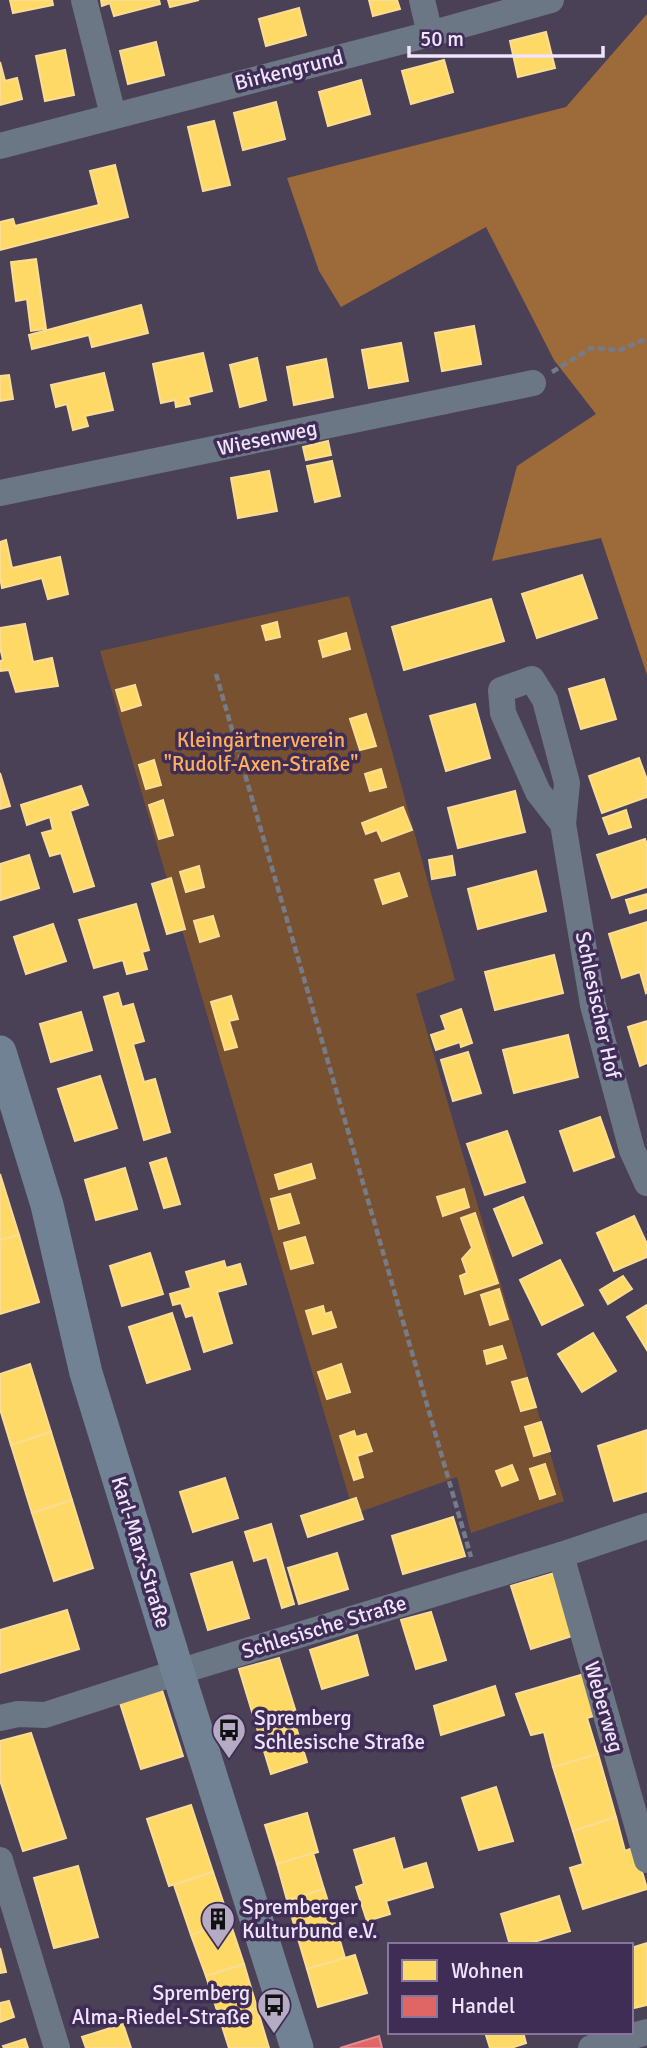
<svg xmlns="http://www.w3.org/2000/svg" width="647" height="2048" font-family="Signika,sans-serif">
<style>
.green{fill:#785230}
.forest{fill:#9d6b3a}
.homes{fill:#ffd966;stroke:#fadc94;stroke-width:2}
.shops{fill:#e06666;stroke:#e48c94;stroke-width:2}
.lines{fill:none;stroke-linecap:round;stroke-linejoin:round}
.path{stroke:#767b88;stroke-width:4.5;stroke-dasharray:7 3.5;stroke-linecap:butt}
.minor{stroke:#6c7785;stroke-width:26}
.major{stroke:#708294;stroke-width:33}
.labels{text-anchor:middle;stroke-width:7;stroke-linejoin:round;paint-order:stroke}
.street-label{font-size:21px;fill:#efe4fe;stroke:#402d55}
.park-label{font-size:21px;fill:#feaf5e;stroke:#402d55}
.poi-label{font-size:21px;fill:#efe4fe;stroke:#402d55;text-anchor:start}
</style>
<rect width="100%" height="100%" fill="#4b4157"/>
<polygon class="green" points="349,596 455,980 416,994 564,1501 471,1533 457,1477 354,1514 100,651"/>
<polygon class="forest" points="647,14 647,675 601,538 492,561 517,466 596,414 554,360 486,227 341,307 319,271 287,178 566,107"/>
<g class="homes">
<polygon points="10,0 52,0 53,5 13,13"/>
<polygon points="101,0 159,0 160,4 114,16 110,3 102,6"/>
<polygon points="168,0 199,0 170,7"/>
<polygon points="369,0 397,0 400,9 373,16"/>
<polygon points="299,8 306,35 266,46 259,19"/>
<polygon points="546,32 555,68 518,77 510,41"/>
<polygon points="156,42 164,75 128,84 120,51"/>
<polygon points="65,50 74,95 45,101 36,56"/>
<polygon points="444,60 453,92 411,104 402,71"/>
<polygon points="0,62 5,81 17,78 22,99 0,105"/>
<polygon points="361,80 370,114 328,126 319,92"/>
<polygon points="276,102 285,139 243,150 234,113"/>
<polygon points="214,121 230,185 203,191 188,127"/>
<polygon points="115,165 128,217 0,250 0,222 13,219 15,226 99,205 90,171"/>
<polygon points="36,259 46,329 31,331 27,299 16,301 11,262"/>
<polygon points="141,305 148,333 92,347 89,335 32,349 29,335"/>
<polygon points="474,326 481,364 442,371 435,333"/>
<polygon points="401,343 408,381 369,388 362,350"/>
<polygon points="203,353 212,391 188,397 190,404 176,407 175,400 161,403 153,364"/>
<polygon points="257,358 266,400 240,407 230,365"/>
<polygon points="326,359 333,397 294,405 287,367"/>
<polygon points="104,373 113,410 85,416 88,426 73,430 67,404 56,407 51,385"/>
<polygon points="9,375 13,399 0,401 0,376"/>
<polygon points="328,441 331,455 306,460 303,447"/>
<polygon points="332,461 340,496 315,502 307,466"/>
<polygon points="269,471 277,511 238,518 231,478"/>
<polygon points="6,540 12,568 60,557 68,594 48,599 42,578 2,588 0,577 0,542"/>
<polygon points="582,575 597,618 537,638 522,594"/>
<polygon points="491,599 504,641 404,670 392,627"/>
<polygon points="277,622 280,637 266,640 262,626"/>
<polygon points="25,624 33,662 52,658 58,686 16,692 9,670 0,671 0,661 3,660 0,647 0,628"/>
<polygon points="346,633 350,649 323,657 319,641"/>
<polygon points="604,679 616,719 581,729 569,689"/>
<polygon points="135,685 141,705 122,711 116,690"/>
<polygon points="475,704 490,758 446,771 430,716"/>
<polygon points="366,714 376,746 360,750 350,719"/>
<polygon points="639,758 647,780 647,797 602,813 589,776"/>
<polygon points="154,760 161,785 146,789 139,765"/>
<polygon points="381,769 386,787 370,791 365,774"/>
<polygon points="0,773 10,806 0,809"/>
<polygon points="81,786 88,805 70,811 94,886 74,892 61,853 50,856 42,833 53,830 50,817 27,825 21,805"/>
<polygon points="515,791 525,832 458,848 448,808"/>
<polygon points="163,800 173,835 159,839 149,805"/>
<polygon points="403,807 412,830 382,841 377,830 366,834 362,823"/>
<polygon points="626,810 631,827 609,834 603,818"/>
<polygon points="645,839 647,845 647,887 612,898 597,855"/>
<polygon points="29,855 39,888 1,900 0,864"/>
<polygon points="452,856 455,875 432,879 429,860"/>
<polygon points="199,866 204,887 186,892 180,872"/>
<polygon points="536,871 546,911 478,929 468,889"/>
<polygon points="399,873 407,896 383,904 375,880"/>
<polygon points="171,878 185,929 167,934 152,884"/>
<polygon points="647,894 647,908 630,913 626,900"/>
<polygon points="136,904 149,950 142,952 147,969 127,974 123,960 94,968 79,920"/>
<polygon points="213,916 219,936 200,942 194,921"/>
<polygon points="647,922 647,992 646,993 640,972 622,978 609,934"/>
<polygon points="53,924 66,961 26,974 14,937"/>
<polygon points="554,955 563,993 495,1010 485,972"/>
<polygon points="118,993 122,1007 133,1004 144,1041 133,1044 144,1082 155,1079 170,1132 144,1140 104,997"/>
<polygon points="231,996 238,1019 229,1021 237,1047 225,1050 211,1002"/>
<polygon points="461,1009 472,1043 461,1047 460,1042 436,1050 431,1035 446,1030 441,1016"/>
<polygon points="81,1012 92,1050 51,1062 40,1024"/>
<polygon points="647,1021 647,1063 640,1066 628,1027"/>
<polygon points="568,1035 578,1077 514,1093 503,1050"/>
<polygon points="468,1052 481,1093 453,1101 441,1060"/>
<polygon points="100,1076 117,1128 75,1141 58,1089"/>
<polygon points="600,1117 614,1157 574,1171 560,1131"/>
<polygon points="507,1131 525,1182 485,1195 467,1144"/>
<polygon points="166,1158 180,1204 164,1208 150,1163"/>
<polygon points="311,1164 315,1178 279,1189 275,1175"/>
<polygon points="125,1168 137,1209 96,1220 85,1180"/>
<polygon points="0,1174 19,1235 0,1240"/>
<polygon points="464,1189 469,1207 443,1216 437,1197"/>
<polygon points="290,1194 299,1223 279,1229 271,1199"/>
<polygon points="523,1197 542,1243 513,1256 494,1209"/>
<polygon points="475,1213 498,1283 465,1294 460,1276 467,1273 462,1259 472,1248 461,1218"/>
<polygon points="634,1216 647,1244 647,1257 614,1271 597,1233"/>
<polygon points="19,1235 39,1302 0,1314 0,1240"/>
<polygon points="305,1237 313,1263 291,1269 284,1243"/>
<polygon points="150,1253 163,1294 122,1306 110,1266"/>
<polygon points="560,1260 583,1305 542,1325 520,1280"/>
<polygon points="224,1261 226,1268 240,1264 246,1284 217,1292 232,1343 204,1352 193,1315 186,1317 181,1303 173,1305 170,1294 191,1288 186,1272"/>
<polygon points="623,1276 632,1289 608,1304 600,1290"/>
<polygon points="499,1289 508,1319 490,1325 481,1295"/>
<polygon points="647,1305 647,1350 627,1317"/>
<polygon points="323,1306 325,1314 331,1312 336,1327 313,1334 306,1311"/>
<polygon points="172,1313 190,1369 147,1383 129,1327"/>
<polygon points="593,1333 616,1371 582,1392 558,1354"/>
<polygon points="502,1346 506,1358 487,1364 484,1351"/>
<polygon points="30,1364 51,1432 11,1445 0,1409 0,1374"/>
<polygon points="341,1364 350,1392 327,1399 318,1372"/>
<polygon points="527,1378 536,1407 521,1411 512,1382"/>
<polygon points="541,1422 550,1451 534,1456 525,1427"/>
<polygon points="647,1430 647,1491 614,1501 598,1446"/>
<polygon points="354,1431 356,1437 366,1434 372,1451 357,1456 363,1477 354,1480 340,1436"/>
<polygon points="51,1432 72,1500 32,1513 11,1445"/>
<polygon points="545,1464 555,1494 540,1499 530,1469"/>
<polygon points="512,1465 518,1480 502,1486 496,1471"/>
<polygon points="225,1478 238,1518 193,1532 180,1492"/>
<polygon points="356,1498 363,1519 308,1537 301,1516"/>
<polygon points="72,1500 93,1568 54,1581 32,1513"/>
<polygon points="453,1517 465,1556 403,1574 392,1536"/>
<polygon points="271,1524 294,1604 282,1608 267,1557 254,1561 245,1532"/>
<polygon points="337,1553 348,1589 299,1604 288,1568"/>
<polygon points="232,1562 249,1618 208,1630 191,1574"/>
<polygon points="554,1573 572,1636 531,1649 511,1586"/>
<polygon points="67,1610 79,1649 0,1673 0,1630"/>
<polygon points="431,1612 446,1660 416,1669 401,1620"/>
<polygon points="357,1635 368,1675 322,1689 310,1650"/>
<polygon points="279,1658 300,1725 260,1738 239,1669"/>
<polygon points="584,1674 597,1715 587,1718 598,1754 553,1767 544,1732 531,1735 516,1694"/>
<polygon points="495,1686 504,1715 441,1735 434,1706"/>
<polygon points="162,1690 183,1756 141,1769 120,1703"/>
<polygon points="296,1727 307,1762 271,1774 260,1738"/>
<polygon points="31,1733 66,1838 23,1851 0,1780 0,1741"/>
<polygon points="598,1754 616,1817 573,1831 553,1767"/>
<polygon points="496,1787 513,1841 479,1850 462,1798"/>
<polygon points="191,1805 213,1872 169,1886 147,1819"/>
<polygon points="307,1813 318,1852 277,1864 265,1825"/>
<polygon points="616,1817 625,1851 635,1847 647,1889 583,1909 570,1868 583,1864 573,1831"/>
<polygon points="394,1838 403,1870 426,1863 433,1887 386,1901 390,1914 367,1921 356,1887 364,1884 354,1850"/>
<polygon points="313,1853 324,1889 287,1900 277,1864"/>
<polygon points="78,1866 98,1937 54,1948 34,1878"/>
<polygon points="213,1872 230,1922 191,1935 174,1885"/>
<polygon points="324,1889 334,1920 296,1932 287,1900"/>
<polygon points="559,1896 570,1931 524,1945 510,1945 501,1914"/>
<polygon points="334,1920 345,1958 307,1969 296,1932"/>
<polygon points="230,1922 244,1964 206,1976 191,1935"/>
<polygon points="647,1943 647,2005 634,2008 631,1997 631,1948"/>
<polygon points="0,1948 6,1972 0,1973"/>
<polygon points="355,1955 367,1993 318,2007 307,1969"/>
<polygon points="244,1964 257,2008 220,2020 206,1976"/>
<polygon points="9,2001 14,2017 0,2022 0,2003"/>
<polygon points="257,2008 269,2048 229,2048 220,2020"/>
<polygon points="123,2024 131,2048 86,2048 82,2037"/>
<polygon points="485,2032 523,2032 526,2043 511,2048 490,2048"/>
<polygon points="25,2039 28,2048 4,2048 3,2046"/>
</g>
<polygon class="shops" points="379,2036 382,2048 340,2048"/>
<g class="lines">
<g class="path">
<polyline points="552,372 591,348 621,350 647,338"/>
<polyline points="216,674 471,1557"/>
</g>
<g class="minor">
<polyline points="84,0 113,115"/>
<polyline points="422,0 430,34"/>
<polyline points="0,146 430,34 551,0"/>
<polyline points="0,493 533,383"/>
<polyline points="563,824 538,792 503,713 501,690 532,679 545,700 567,783 563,824 593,1005 632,1150 647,1183"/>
<polyline points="561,1555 647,1860"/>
<polyline points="0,1718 18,1714 45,1715 178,1672 561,1555 647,1526"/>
<polyline points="0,1860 57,2048"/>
<polyline points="591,2048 647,2032"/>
</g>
<polyline class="major" points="0,1052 47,1205 86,1373 178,1672 297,2048"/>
</g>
<defs>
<g id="bus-pin" transform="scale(1.75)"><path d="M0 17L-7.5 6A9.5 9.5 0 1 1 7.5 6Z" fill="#b6abc4" stroke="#402d55"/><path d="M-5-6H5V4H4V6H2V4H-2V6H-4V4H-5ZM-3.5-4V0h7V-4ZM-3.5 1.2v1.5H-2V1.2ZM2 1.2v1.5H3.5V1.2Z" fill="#111"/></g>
<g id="building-pin" transform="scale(1.75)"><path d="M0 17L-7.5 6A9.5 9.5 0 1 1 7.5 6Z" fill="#b6abc4" stroke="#402d55"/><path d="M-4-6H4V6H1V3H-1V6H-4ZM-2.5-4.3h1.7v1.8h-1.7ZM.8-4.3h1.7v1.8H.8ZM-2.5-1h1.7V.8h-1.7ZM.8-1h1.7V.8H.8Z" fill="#111"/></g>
</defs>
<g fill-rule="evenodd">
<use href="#bus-pin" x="229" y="1730"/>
<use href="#building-pin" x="218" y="1919"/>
<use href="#bus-pin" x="274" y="2005"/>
</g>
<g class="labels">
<g class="street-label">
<text transform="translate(289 70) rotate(-14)" y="7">Birkengrund</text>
<text transform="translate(267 438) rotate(-12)" y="7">Wiesenweg</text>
<text transform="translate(598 1005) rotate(78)" y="7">Schlesischer Hof</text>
<text transform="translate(141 1552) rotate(73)" y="7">Karl-Marx-Straße</text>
<text transform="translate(324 1627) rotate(-17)" y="7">Schlesische Straße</text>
<text transform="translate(604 1707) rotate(74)" y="7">Weberweg</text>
</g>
<g class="park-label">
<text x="261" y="747">Kleingärtnerverein<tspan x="261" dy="24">"Rudolf-Axen-Straße"</tspan></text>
</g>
<g class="poi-label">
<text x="254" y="1725">Spremberg<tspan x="254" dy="24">Schlesische Straße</tspan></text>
<text x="242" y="1914">Spremberger<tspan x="242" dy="24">Kulturbund e.V.</tspan></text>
<text x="250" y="2000" text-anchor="end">Spremberg<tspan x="250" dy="24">Alma-Riedel-Straße</tspan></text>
</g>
</g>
<rect x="388" y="1943" width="245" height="91" fill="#402d55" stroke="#867699" stroke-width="2"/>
<rect x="402" y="1960" width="35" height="21" fill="#ffd966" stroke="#867699" stroke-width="2"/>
<text x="451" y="1978" font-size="21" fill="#efe4fe">Wohnen</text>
<rect x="402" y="1996" width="35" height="21" fill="#e06666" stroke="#867699" stroke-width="2"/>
<text x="451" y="2013" font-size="21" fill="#efe4fe">Handel</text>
<path d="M409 46v10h194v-10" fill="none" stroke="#efe4fe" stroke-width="3.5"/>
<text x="420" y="46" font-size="21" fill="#efe4fe" stroke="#402d55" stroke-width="5" paint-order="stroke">50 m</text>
</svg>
